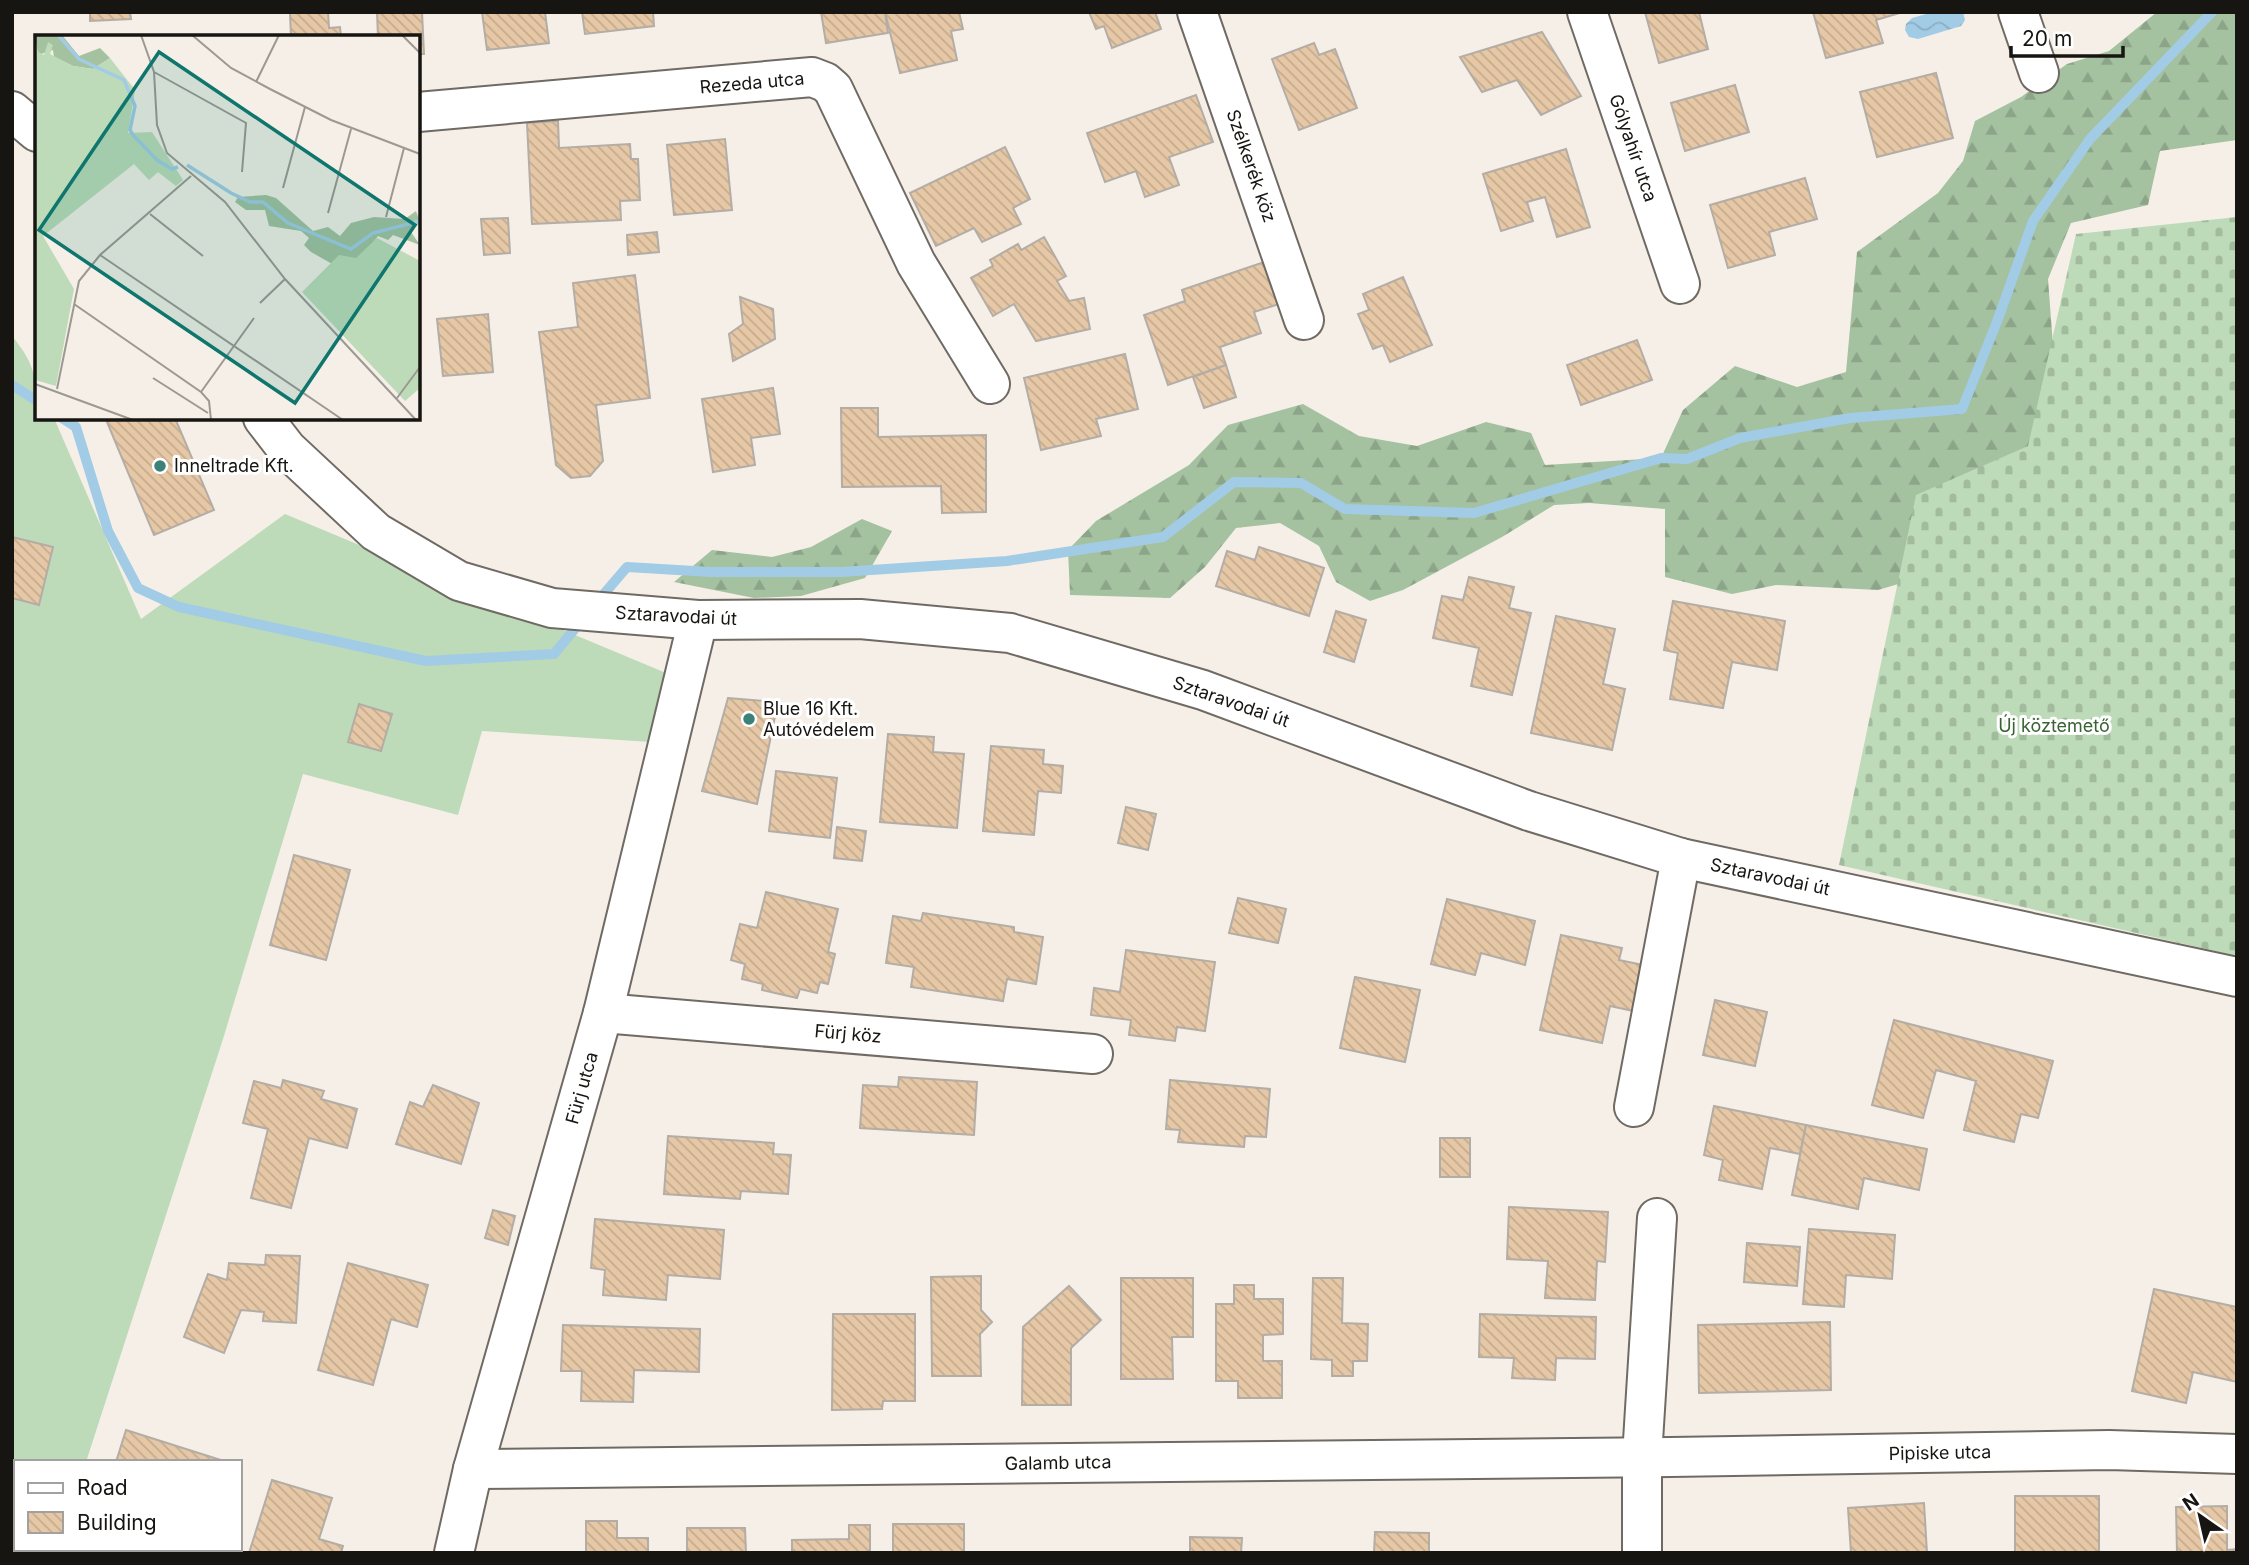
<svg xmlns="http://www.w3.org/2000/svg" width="2249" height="1565" font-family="Inter,sans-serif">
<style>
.forest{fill:url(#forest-firs)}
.cemetery{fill:url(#cemetery-stones)}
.garden{fill:#bddbb8}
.water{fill:url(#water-waves)}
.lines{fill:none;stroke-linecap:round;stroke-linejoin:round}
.stream{stroke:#a2cce5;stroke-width:10}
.building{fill:url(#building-back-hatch);stroke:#b3ada6;stroke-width:2}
.minor-casing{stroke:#706a64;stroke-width:42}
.minor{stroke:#fff;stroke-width:38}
.poi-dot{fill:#3c8279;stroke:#fff;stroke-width:2.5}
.labels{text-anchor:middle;stroke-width:6;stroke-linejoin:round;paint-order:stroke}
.street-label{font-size:18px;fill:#171512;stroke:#fff}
.poi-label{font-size:18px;fill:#171512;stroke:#fff;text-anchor:start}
.park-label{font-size:18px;fill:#3a6334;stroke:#fff}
.inset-river{fill:none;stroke:#a2cce5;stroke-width:3.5}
.inset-road{fill:none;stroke:#9c9892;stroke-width:2}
.view{fill:#0f766e;fill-opacity:0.15;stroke:#0f766e;stroke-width:3.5}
.inset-edge{fill:none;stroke:#171512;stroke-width:3.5}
</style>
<defs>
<pattern id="forest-firs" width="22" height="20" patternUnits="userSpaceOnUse" patternTransform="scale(1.75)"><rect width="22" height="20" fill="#a4c1a0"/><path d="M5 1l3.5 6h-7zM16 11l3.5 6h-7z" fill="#8ca589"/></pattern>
<pattern id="cemetery-stones" width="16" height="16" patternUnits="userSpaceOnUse" patternTransform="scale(1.75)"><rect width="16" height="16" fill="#bddbb8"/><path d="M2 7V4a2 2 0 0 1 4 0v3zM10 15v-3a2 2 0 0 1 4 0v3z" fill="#a2bb9d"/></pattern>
<pattern id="water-waves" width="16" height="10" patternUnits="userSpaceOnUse" patternTransform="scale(1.75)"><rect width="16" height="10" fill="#a2cce5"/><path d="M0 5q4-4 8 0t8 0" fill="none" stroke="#8baec3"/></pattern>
<pattern id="building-back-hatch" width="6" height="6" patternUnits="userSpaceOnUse" patternTransform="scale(1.75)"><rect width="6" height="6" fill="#e6c8a6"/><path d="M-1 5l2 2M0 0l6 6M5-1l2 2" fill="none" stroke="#c5ab8e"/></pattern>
</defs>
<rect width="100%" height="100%" fill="#f5efe7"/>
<g class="forest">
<polygon points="2157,12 2237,12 2237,140 2160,151 2148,205 2071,223 2048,279 2058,412 1922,577 1878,590 1776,585 1732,594 1665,577 1665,509 1589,503 1554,505 1502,537 1403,590 1370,601 1336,582 1319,546 1280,523 1236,528 1205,567 1170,598 1070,595 1068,550 1096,521 1189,465 1228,425 1303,404 1359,436 1417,446 1486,422 1531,433 1545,465 1661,458 1683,410 1735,366 1797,387 1846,372 1857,252 1938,193 1963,161 1975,121 2021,97 2067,64 2109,51"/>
<polygon points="862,519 892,531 865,578 801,596 754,598 674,582 712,550 772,557 811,547"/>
</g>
<polygon class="cemetery" points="2237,217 2237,956 1839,865 1916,495 2028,446 2076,234"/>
<path class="garden" d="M 12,336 C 37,366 37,382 37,418 L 54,418 L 141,619 L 285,514 L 666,673 L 651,742 L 482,731 L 458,815 L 303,774 L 223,1039 L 86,1462 L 16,1462 L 16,1549 L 58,1549 L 57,1553 L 12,1553 Z"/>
<polygon class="water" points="1933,12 1963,12 1965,20 1961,26 1918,39 1909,37 1905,30 1906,24 1912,18"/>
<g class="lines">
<g class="stream">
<polyline points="12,385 37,401"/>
<polyline points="62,418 76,427 108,531 138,588 179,607 426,661 554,654 582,620"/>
<polyline points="597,602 627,567 711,572 841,572 1007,561 1163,537 1234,482 1301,483 1345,509 1474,513 1661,458 1687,459 1740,438 1850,418 1962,409 1998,319 2033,221 2090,139 2212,12"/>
</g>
</g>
<g class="building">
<polygon points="90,12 130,12 131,19 90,21"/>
<polygon points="290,12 328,12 329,28 340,27 341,37 291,37"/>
<polygon points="377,12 422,12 424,54 418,54 418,37 378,37"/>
<polygon points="482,12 545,12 549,43 487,50"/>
<polygon points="582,12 653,12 654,26 585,34"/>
<polygon points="821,12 885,12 888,33 826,43"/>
<polygon points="885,12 959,12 963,29 951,31 957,60 900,73"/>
<polygon points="1089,12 1155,12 1161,29 1112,48 1104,26 1096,29"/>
<polygon points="1645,12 1699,12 1708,49 1659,63"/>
<polygon points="1813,12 1903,12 1876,20 1883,43 1826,58"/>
<polygon points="1542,32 1581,96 1541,115 1517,80 1482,92 1460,57"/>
<polygon points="1314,43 1319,55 1335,49 1357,108 1299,130 1272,59"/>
<polygon points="1936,73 1953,138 1877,157 1860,92"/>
<polygon points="1735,85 1749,132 1685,151 1671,103"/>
<polygon points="1196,95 1213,142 1169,157 1179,185 1145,197 1136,171 1105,182 1087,133"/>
<polygon points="558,121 559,148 630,144 631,159 638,159 640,200 620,201 621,220 532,224 527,123"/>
<polygon points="725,139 732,210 674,215 667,145"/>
<polygon points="1005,147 1030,199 1013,208 1021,224 982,242 974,228 936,246 910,193"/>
<polygon points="1566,149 1590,227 1557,237 1545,197 1527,202 1533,221 1501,231 1483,174"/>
<polygon points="1805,178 1817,219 1769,232 1775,255 1728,268 1710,205"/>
<polygon points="508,218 510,253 484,255 481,219"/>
<polygon points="657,232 659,252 628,255 627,235"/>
<polygon points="1044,237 1066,276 1057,281 1069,301 1084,298 1090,329 1036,341 1014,304 993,316 971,278 993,266 990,260 1018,244 1021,250"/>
<polygon points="1270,260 1285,302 1254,312 1261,333 1220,347 1226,365 1168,385 1144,315 1185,301 1182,290"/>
<polygon points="635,275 650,398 596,405 603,461 590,476 571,478 556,465 539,332 578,327 573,283"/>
<polygon points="1403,277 1432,345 1390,362 1383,345 1373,349 1358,314 1369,310 1363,294"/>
<polygon points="740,297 773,309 775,339 733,361 729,334 743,324"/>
<polygon points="488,314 493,372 443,376 437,319"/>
<polygon points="1637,340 1652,380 1581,405 1567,365"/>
<polygon points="1125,354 1138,409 1096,419 1101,436 1041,450 1024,378"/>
<polygon points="1226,365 1236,397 1204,408 1193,377"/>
<polygon points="773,388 780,434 751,438 755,465 713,472 702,399"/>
<polygon points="841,408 878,408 878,437 986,435 986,512 942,513 941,486 842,487"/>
<polygon points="115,418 175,418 214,510 154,535 107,422"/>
<polygon points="12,537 53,547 39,605 12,598"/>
<polygon points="1259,547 1324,568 1309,616 1216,586 1227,551 1255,560"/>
<polygon points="1469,577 1514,587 1509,608 1531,613 1512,695 1471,686 1479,648 1433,638 1442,596 1463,600"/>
<polygon points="1673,601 1785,621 1777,670 1732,662 1723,708 1670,699 1678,653 1664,650"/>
<polygon points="1336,611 1366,620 1354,662 1324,652"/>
<polygon points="1556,616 1615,629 1603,684 1625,689 1612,750 1531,733"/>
<polygon points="728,698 778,702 757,804 702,791"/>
<polygon points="359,704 392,714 381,751 348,742"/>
<polygon points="888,734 934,737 933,752 964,754 957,828 880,822"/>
<polygon points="991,746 1044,750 1043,764 1063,766 1061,793 1038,791 1034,835 983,831"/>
<polygon points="776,771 837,778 830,838 769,831"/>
<polygon points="1126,807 1156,814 1148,850 1118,843"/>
<polygon points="837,827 866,831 862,861 834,858"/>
<polygon points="294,855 350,870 326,960 270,945"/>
<polygon points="766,892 838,909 828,952 835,954 828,984 820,982 817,993 800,989 797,998 762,990 763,984 742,979 745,964 731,960 740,924 757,928"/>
<polygon points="1238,898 1286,909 1278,943 1229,933"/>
<polygon points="1447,899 1535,921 1525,965 1481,953 1475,975 1431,964"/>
<polygon points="923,913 1014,927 1014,932 1043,937 1036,984 1007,979 1003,1001 911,987 914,967 886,963 893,916 921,921"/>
<polygon points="1561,935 1622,948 1619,960 1648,966 1638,1012 1610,1006 1602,1043 1540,1030"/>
<polygon points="1126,950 1215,962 1205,1031 1177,1027 1175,1041 1129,1035 1131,1020 1091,1015 1094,988 1120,992"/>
<polygon points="1355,977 1420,990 1405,1062 1340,1048"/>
<polygon points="1715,1000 1767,1012 1755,1066 1703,1055"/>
<polygon points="1894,1020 2053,1061 2038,1118 2021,1114 2014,1142 1964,1130 1976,1081 1936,1070 1923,1118 1872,1105"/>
<polygon points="899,1077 977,1082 974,1135 860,1128 863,1085 898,1087"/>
<polygon points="283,1080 324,1091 321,1099 357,1109 347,1148 309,1138 291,1208 251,1198 268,1129 243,1123 254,1081 281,1088"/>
<polygon points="1170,1080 1270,1089 1266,1137 1245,1136 1244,1147 1178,1142 1180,1130 1166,1129"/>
<polygon points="433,1085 479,1103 461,1164 396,1144 410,1102 423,1107"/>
<polygon points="1714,1106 1806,1125 1800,1154 1770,1148 1762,1189 1719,1180 1723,1160 1704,1155"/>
<polygon points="1806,1125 1927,1149 1919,1190 1864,1178 1858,1209 1792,1195"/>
<polygon points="668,1136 774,1143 773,1154 791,1155 788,1194 741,1191 740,1199 664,1194"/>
<rect x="1440" y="1138" width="30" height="39"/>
<polygon points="1509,1207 1608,1212 1605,1262 1597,1261 1595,1300 1545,1298 1548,1261 1507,1259"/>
<polygon points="493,1210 515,1216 508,1245 485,1238"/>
<polygon points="595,1219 724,1230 720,1279 668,1275 666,1300 603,1295 605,1270 591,1268"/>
<polygon points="1809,1229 1895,1235 1892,1279 1846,1275 1844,1307 1803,1304"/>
<polygon points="1747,1243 1800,1247 1797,1286 1744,1282"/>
<polygon points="266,1255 300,1256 296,1323 263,1321 264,1312 241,1310 224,1353 184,1337 208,1274 227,1280 229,1263 265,1265"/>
<polygon points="348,1263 428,1285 417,1327 391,1319 373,1385 318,1370"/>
<polygon points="981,1276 981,1310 992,1322 980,1334 981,1376 932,1376 931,1277"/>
<polygon points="1121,1278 1193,1278 1193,1337 1172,1337 1173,1379 1121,1379"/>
<polygon points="1313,1278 1343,1278 1342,1323 1368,1324 1367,1361 1353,1361 1353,1376 1332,1376 1332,1360 1311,1359"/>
<polygon points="1234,1285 1254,1285 1254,1299 1283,1299 1283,1334 1263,1335 1263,1361 1282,1361 1282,1398 1238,1398 1238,1381 1216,1381 1216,1304 1234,1304"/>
<polygon points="1069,1286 1101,1320 1071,1348 1071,1405 1022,1405 1023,1327"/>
<polygon points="2154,1289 2237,1307 2237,1382 2193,1372 2186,1403 2132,1391"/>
<polygon points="833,1314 915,1314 915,1401 883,1401 882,1409 832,1410"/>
<polygon points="1480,1314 1596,1317 1595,1359 1556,1358 1555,1380 1512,1378 1514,1358 1479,1357"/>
<polygon points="1830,1322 1831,1390 1699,1393 1698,1325"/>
<polygon points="563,1325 700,1329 699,1372 634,1370 633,1402 581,1401 582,1371 561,1371"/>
<polygon points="126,1430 227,1462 116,1462"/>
<polygon points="272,1480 332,1498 319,1539 343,1546 341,1553 249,1553"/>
<rect x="2015" y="1496" width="84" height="57"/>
<polygon points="1924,1503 1927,1553 1851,1553 1848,1508"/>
<polygon points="2227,1506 2227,1550 2237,1549 2237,1553 2177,1553 2176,1507"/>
<polygon points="586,1521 617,1521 617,1538 648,1538 648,1553 586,1553"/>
<rect x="893" y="1524" width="71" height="29"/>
<polygon points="849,1525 870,1525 870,1553 792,1553 792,1540 849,1539"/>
<polygon points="687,1528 745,1528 746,1553 687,1553"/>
<polygon points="1375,1532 1429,1533 1429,1553 1374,1553"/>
<polygon points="1190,1537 1242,1538 1241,1553 1190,1553"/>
</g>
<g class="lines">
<g class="minor-casing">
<g id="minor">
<polyline points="1197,12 1304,320"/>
<polyline points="1587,12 1680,284"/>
<polyline points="2018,12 2039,73"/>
<polyline points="12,111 37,132"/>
<polyline points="418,112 812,77 825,82 833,89 916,263 990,384"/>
<polyline points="263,418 287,449 376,532 459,581 552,608 698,620 860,619 1010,633 1203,690 1529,811 1681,858 2237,977"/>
<polyline points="603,1013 1093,1054"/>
<polyline points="1634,1107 1681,858"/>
<polyline points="473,1469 1671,1457 2109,1450 2237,1454"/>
<polyline points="454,1553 473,1469 603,1013 698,620"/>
<polyline points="1642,1553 1642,1457 1657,1218"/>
</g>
</g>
<use href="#minor" class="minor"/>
</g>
<g class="poi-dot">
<circle cx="160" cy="466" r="7"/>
<circle cx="749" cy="719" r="7"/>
</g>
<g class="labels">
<g class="street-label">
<text transform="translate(752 83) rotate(-5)" y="6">Rezeda utca</text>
<text transform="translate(1633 148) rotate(71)" y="6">Gólyahír utca</text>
<text transform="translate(1251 166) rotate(71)" y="6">Szélkerék köz</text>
<text transform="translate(676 616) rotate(3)" y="6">Sztaravodai út</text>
<text transform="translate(1231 702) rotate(19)" y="6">Sztaravodai út</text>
<text transform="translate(1770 877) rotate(12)" y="6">Sztaravodai út</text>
<text transform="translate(848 1034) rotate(5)" y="6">Fürj köz</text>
<text transform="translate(582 1088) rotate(-74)" y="6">Fürj utca</text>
<text transform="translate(1940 1453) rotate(-1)" y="6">Pipiske utca</text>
<text transform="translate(1058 1463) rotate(-1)" y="6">Galamb utca</text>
</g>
<g class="poi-label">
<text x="174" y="472">Inneltrade Kft.</text>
<text x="763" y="715">Blue 16 Kft.<tspan x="763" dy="21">Autóvédelem</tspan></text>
</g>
<g class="park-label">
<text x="2054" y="732">Új köztemető</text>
</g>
</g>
<g transform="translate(35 35)">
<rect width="385" height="385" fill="#f5efe7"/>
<path d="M 0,0 L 27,0 L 44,21 L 65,13 L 75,23 L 58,34 L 38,31 L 19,22 L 18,15 L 3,20 ZM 231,160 L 241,163 L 278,196 L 293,192 L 305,201 L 316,188 L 339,182 L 370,184 L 381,176 L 385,187 L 376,197 L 385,210 L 358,200 L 353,205 L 343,201 L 327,222 L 299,230 L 276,217 L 269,210 L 274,203 L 266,196 L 234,191 L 230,175 L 211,175 L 200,167 L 203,162 Z" fill="#a4c1a0"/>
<path d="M 342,203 L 385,226 L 385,353 L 370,366 L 267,257 L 304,220 L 321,223 Z" fill="#bddbb8"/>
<path d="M 13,7 L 18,10 L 15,19 L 38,31 L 58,34 L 75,23 L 100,55 L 93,98 L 117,97 L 148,145 L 141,151 L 123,137 L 114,145 L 99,129 L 8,201 L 39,254 L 21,351 L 0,345 L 0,15 L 9,20 Z" fill="#bddbb8"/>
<path class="inset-river" d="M 23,0 L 44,24 L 89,45 L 100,71 L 95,95 L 98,100 L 122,125 L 137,134 L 143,132M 152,130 L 196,158 L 215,167 L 228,167 L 253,188 L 316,214 L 338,198 L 385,186"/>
<path class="inset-road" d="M 106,0 L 119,37 L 122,90 L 132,118 L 190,167 L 250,244 L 381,385M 157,0 L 196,33 L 235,54 L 296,85 L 385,119M 367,0 L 385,18M 119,37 L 211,88 L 207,137M 221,47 L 244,0M 248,153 L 270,72M 293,178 L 316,94M 115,179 L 168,221M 351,182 L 369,113M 65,220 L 308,385M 225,268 L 250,244M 39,269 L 166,357 L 174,366 L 176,385M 118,343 L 173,378M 0,349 L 98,385M 22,354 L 44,246 L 65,220 L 156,141M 166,357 L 219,283M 362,363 L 385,332"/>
<path class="view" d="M 124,17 L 380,190 L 260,368 L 4,195 Z"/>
<rect width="385" height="385" class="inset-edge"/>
</g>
<rect width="2249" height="1565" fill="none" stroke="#171512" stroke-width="28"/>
<rect x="14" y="1460" width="228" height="91" fill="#ffffff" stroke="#a2a1a0" stroke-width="2"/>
<rect x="28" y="1483" width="35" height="10" fill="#ffffff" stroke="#a2a1a0" stroke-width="2"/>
<text x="77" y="1495" font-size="21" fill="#171512">Road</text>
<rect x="28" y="1512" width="35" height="21" fill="url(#building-back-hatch)" stroke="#a2a1a0" stroke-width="2"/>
<text x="77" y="1530" font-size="21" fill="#171512">Building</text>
<g transform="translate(2200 1516) rotate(326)" stroke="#ffffff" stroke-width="5" paint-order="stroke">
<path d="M0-5L12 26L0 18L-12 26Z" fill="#171512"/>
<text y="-10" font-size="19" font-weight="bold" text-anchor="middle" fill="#171512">N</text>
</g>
<path d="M2011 46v10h112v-10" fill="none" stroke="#171512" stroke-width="3.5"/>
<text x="2022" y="46" font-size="21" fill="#171512" stroke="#ffffff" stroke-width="5" paint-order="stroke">20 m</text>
</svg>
